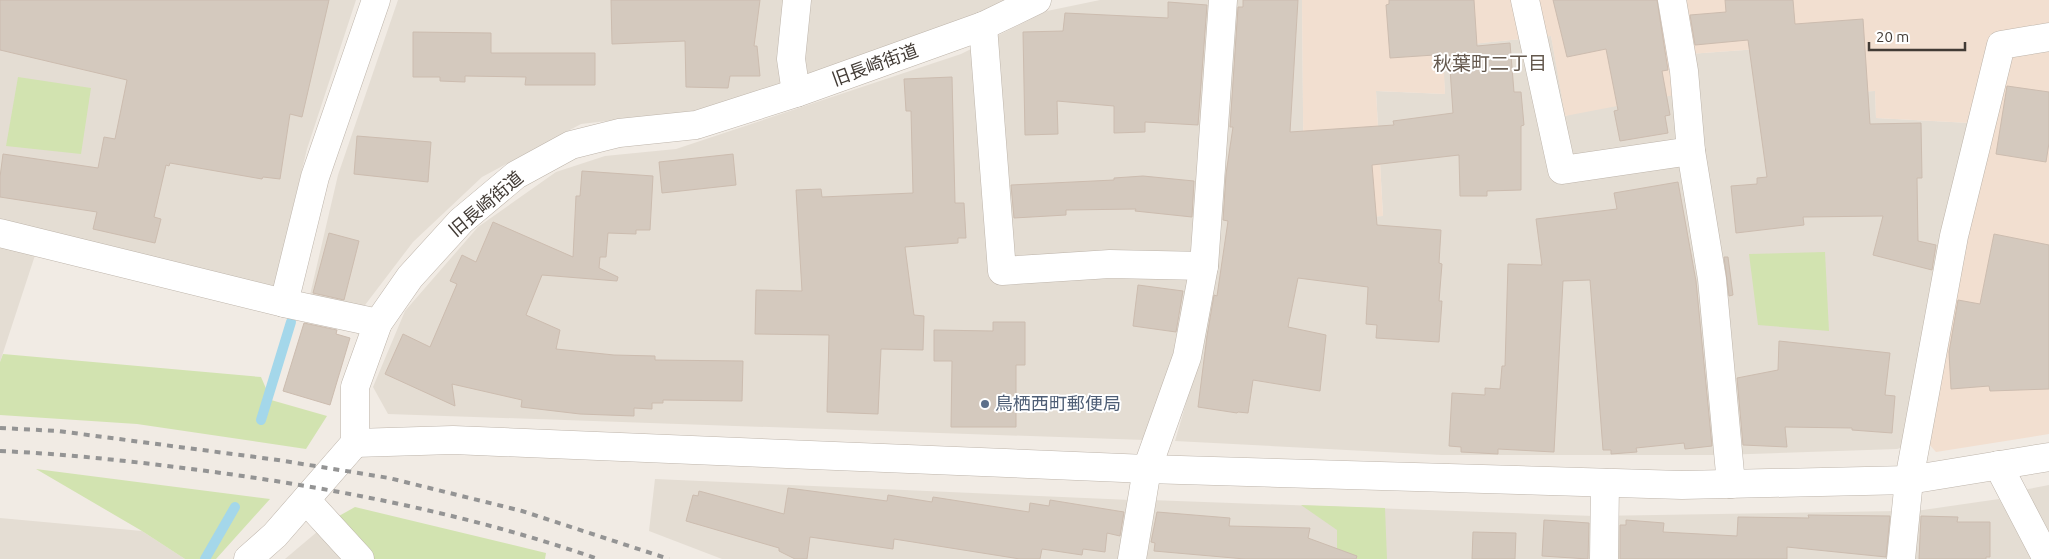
<svg xmlns="http://www.w3.org/2000/svg" width="2049" height="559" font-family="Ubuntu,'Noto Sans JP',sans-serif">
<style>
.residential{fill:#e4ddd3}
.commercial{fill:#f2dfd0}
.green{fill:#d2e3b0}
.lines{fill:none;stroke-linecap:round;stroke-linejoin:round}
.stream{stroke:#a4d7ea;stroke-width:10}
.building{fill:#d4c9be;stroke:#ccbcaf}
.minor-casing{stroke:#beb5ab;stroke-width:29}
.minor{stroke:#fff;stroke-width:28}
.rail{stroke:#949494;stroke-width:4;stroke-dasharray:6 6;stroke-linecap:butt}
.service-dot{fill:#5c6f8a;stroke:#fff;stroke-width:2}
.labels{text-anchor:middle;stroke-width:4;stroke-linejoin:round;paint-order:stroke}
.street-label{font-size:18px;fill:#423b35;stroke:#fff}
.service-label{font-size:18px;fill:#4e5e75;stroke:#fff;text-anchor:start}
.neighbourhood-label{font-size:19px;fill:#64584d;stroke:#fff}
</style>
<rect width="100%" height="100%" fill="#f1ebe4"/>
<g class="residential">
<polygon points="0,0 356,0 307,149 274,286 42,234 0,362"/>
<polygon points="398,0 1009,0 960,26 702,110 581,124 482,177 413,242 362,309 310,295 338,175"/>
<polygon points="1100,0 1212,0 1194,252 1177,346 1145,440 388,414 373,387 405,311 478,227 556,172 605,156 676,149 961,54 1047,11"/>
<polygon points="1236,0 1302,0 1304,220 1383,216 1376,91 1445,94 1442,47 1551,36 1566,116 1689,54 1803,46 1810,94 1875,91 1876,118 1989,124 1926,441 1897,449 1721,455 1442,455 1175,441 1203,345"/>
<polygon points="655,479 1131,500 1122,559 722,559 649,531"/>
<polygon points="2049,485 2049,541 2023,490"/>
<polygon points="1999,499 2033,559 1910,559 1916,511"/>
<polygon points="1150,500 1594,516 1898,511 1893,559 1141,559"/>
<polygon points="0,518 142,531 185,559 0,559"/>
<polygon points="330,521 362,559 285,559"/>
</g>
<polygon class="commercial" points="1302,0 2049,0 2049,434 1936,452 1926,441 1989,124 1876,118 1875,91 1810,94 1803,46 1689,54 1690,92 1565,116 1551,36 1443,47 1445,94 1376,91 1383,216 1304,221"/>
<g class="green">
<polygon points="18,77 91,88 81,154 6,146"/>
<polygon points="1825,252 1829,331 1758,325 1749,254"/>
<polygon points="3,354 261,377 271,400 327,416 306,449 137,424 0,415 0,362"/>
<polygon points="36,469 270,499 216,559 185,559 142,531"/>
<polygon points="1301,505 1385,508 1387,559 1337,559 1337,530"/>
<polygon points="355,507 546,553 545,559 362,559 330,521"/>
</g>
<g class="lines">
<g class="stream">
<polyline points="261,420 291,322"/>
<polyline points="205,559 235,507"/>
</g>
</g>
<g class="building">
<polygon points="0,0 329,0 302,117 290,114 280,179 263,177 262,179 170,163 169,166 166,165 154,217 161,219 155,243 93,229 97,212 0,197 0,177 3,154 98,168 104,137 115,139 127,80 0,50"/>
<polygon points="611,0 760,0 754,46 757,46 760,76 730,76 728,88 686,87 685,41 612,44"/>
<polygon points="1243,0 1298,0 1290,132 1394,125 1393,121 1453,113 1449,54 1390,58 1386,5 1389,4 1389,0 1474,0 1477,46 1510,43 1514,92 1521,92 1524,125 1521,126 1521,190 1487,191 1487,196 1460,196 1459,155 1372,165 1377,225 1441,230 1439,263 1442,264 1439,301 1442,301 1439,342 1376,338 1377,325 1366,324 1368,287 1298,278 1288,327 1326,335 1320,391 1253,380 1248,413 1238,412 1237,413 1198,407 1207,336 1214,295 1217,296 1228,221 1223,220 1226,174 1233,127 1230,127 1238,7 1243,7"/>
<polygon points="1553,0 1657,0 1668,70 1662,71 1670,115 1665,116 1668,133 1620,141 1614,111 1618,110 1606,49 1567,57"/>
<polygon points="1725,0 1793,0 1795,24 1863,19 1870,124 1921,123 1922,178 1917,178 1918,241 1936,245 1932,270 1873,255 1883,216 1803,217 1804,225 1736,233 1731,186 1757,184 1757,178 1767,177 1748,40 1695,45 1690,15 1726,12"/>
<polygon points="1168,2 1207,5 1198,125 1145,122 1145,132 1114,133 1114,106 1057,101 1058,134 1025,135 1023,32 1063,31 1065,13 1168,18"/>
<polygon points="413,32 491,33 491,53 595,53 595,85 525,85 526,77 465,76 465,82 440,81 440,77 413,77"/>
<polygon points="952,77 955,203 964,203 966,238 958,238 958,243 905,247 914,315 924,316 923,350 881,349 878,414 827,412 829,335 755,334 756,290 802,291 796,190 821,189 822,197 913,193 911,111 906,111 904,79"/>
<polygon points="2007,86 2049,92 2049,143 2046,162 1996,154"/>
<polygon points="357,136 431,142 428,182 354,174"/>
<polygon points="733,154 736,185 662,193 659,162"/>
<polygon points="582,171 653,176 650,230 636,230 636,234 608,233 606,257 600,257 599,268 618,277 617,281 542,275 526,315 560,330 556,349 614,355 655,356 655,360 743,361 742,401 663,400 663,403 652,403 652,409 634,408 634,416 580,414 521,407 522,400 452,384 455,406 385,374 403,334 430,347 457,284 450,281 462,255 476,262 493,222 573,257 576,196 580,196"/>
<polygon points="1143,176 1194,181 1192,217 1135,211 1136,209 1066,210 1066,215 1014,218 1011,185 1114,180 1114,178"/>
<polygon points="1678,182 1696,281 1712,446 1685,449 1684,443 1636,448 1637,452 1611,454 1611,450 1603,450 1590,280 1563,281 1554,452 1498,449 1498,454 1461,452 1461,447 1449,446 1452,393 1485,395 1485,388 1500,389 1502,366 1505,366 1508,264 1542,265 1536,219 1617,209 1614,193"/>
<polygon points="329,233 359,241 344,300 313,293"/>
<polygon points="1994,234 2049,245 2049,389 1990,391 1989,386 1951,389 1949,352 1958,300 1980,304"/>
<polygon points="1724,257 1728,257 1733,295 1729,296"/>
<polygon points="1138,285 1183,291 1176,332 1133,326"/>
<polygon points="993,322 1025,322 1025,365 1016,365 1016,427 951,427 952,361 934,361 934,330 993,331"/>
<polygon points="304,323 337,330 336,334 350,338 330,405 283,391"/>
<polygon points="1779,341 1890,353 1885,395 1895,396 1892,433 1852,430 1852,428 1785,427 1787,447 1743,445 1737,378 1778,370"/>
<polygon points="788,488 887,501 888,495 932,502 933,497 1029,512 1030,503 1049,506 1050,500 1124,512 1120,536 1107,533 1105,552 1083,549 1082,555 1042,549 1040,559 1020,559 894,539 893,549 810,537 807,559 795,559 779,551 779,548 686,521 693,495 698,496 699,491 784,514"/>
<polygon points="1157,512 1230,518 1229,526 1310,528 1308,538 1357,556 1356,559 1245,559 1154,551 1155,543 1151,542"/>
<polygon points="1808,515 1890,516 1886,557 1787,547 1787,559 1620,559 1620,525 1626,525 1626,520 1664,523 1663,532 1737,536 1738,517 1809,518"/>
<polygon points="1921,516 1958,517 1957,522 1990,522 1990,557 1986,557 1986,559 1919,559"/>
<polygon points="1544,520 1589,523 1588,559 1542,556"/>
<polygon points="1473,532 1516,533 1515,559 1472,559"/>
</g>
<g class="lines">
<g class="minor-casing">
<g id="minor">
<polyline points="1525,0 1562,170 1691,151"/>
<polyline points="1672,0 1684,71 1691,151 1712,279 1731,484"/>
<polyline points="983,26 1002,271 1110,264 1204,266"/>
<polyline points="796,93 791,59 797,0"/>
<polyline points="0,233 284,303 378,323"/>
<polyline points="284,303 315,177 376,0"/>
<polyline points="355,443 453,440 1147,469 1682,485 1909,480 2049,457"/>
<polyline points="1998,465 2047,559"/>
<polyline points="306,500 360,559"/>
<polyline points="248,559 275,535 355,443 355,387 378,323 410,277 461,221 516,175 571,145 619,133 696,125 796,93 983,26 1037,0"/>
<polyline points="1132,559 1147,469 1187,357 1204,266 1223,0"/>
<polyline points="1604,559 1605,483"/>
<polyline points="1901,559 1909,480 1954,236 2001,45 2049,37"/>
</g>
</g>
<use href="#minor" class="minor"/>
<g class="rail">
<polyline points="0,428 58,431 278,460 389,478 522,511 669,559"/>
<path d="M 0,451 C 69,454 139,462 207,471 C 340,489 472,515 598,559"/>
</g>
</g>
<circle class="service-dot" cx="985" cy="404" r="5"/>
<g class="labels">
<g class="street-label">
<text transform="translate(875 65) rotate(-20)" y="6">旧長崎街道</text>
<text transform="translate(486 204) rotate(-40)" y="6">旧長崎街道</text>
</g>
<g class="service-label">
<text x="995" y="410">鳥栖西町郵便局</text>
</g>
<g class="neighbourhood-label">
<text x="1490" y="70">秋葉町二丁目</text>
</g>
</g>
<path d="M1869 42v8h96v-8" fill="none" stroke="#423b35" stroke-width="2.5"/>
<text x="1876" y="42" font-size="15" fill="#423b35" stroke="#ffffff" stroke-width="4" paint-order="stroke">20 m</text>
</svg>
